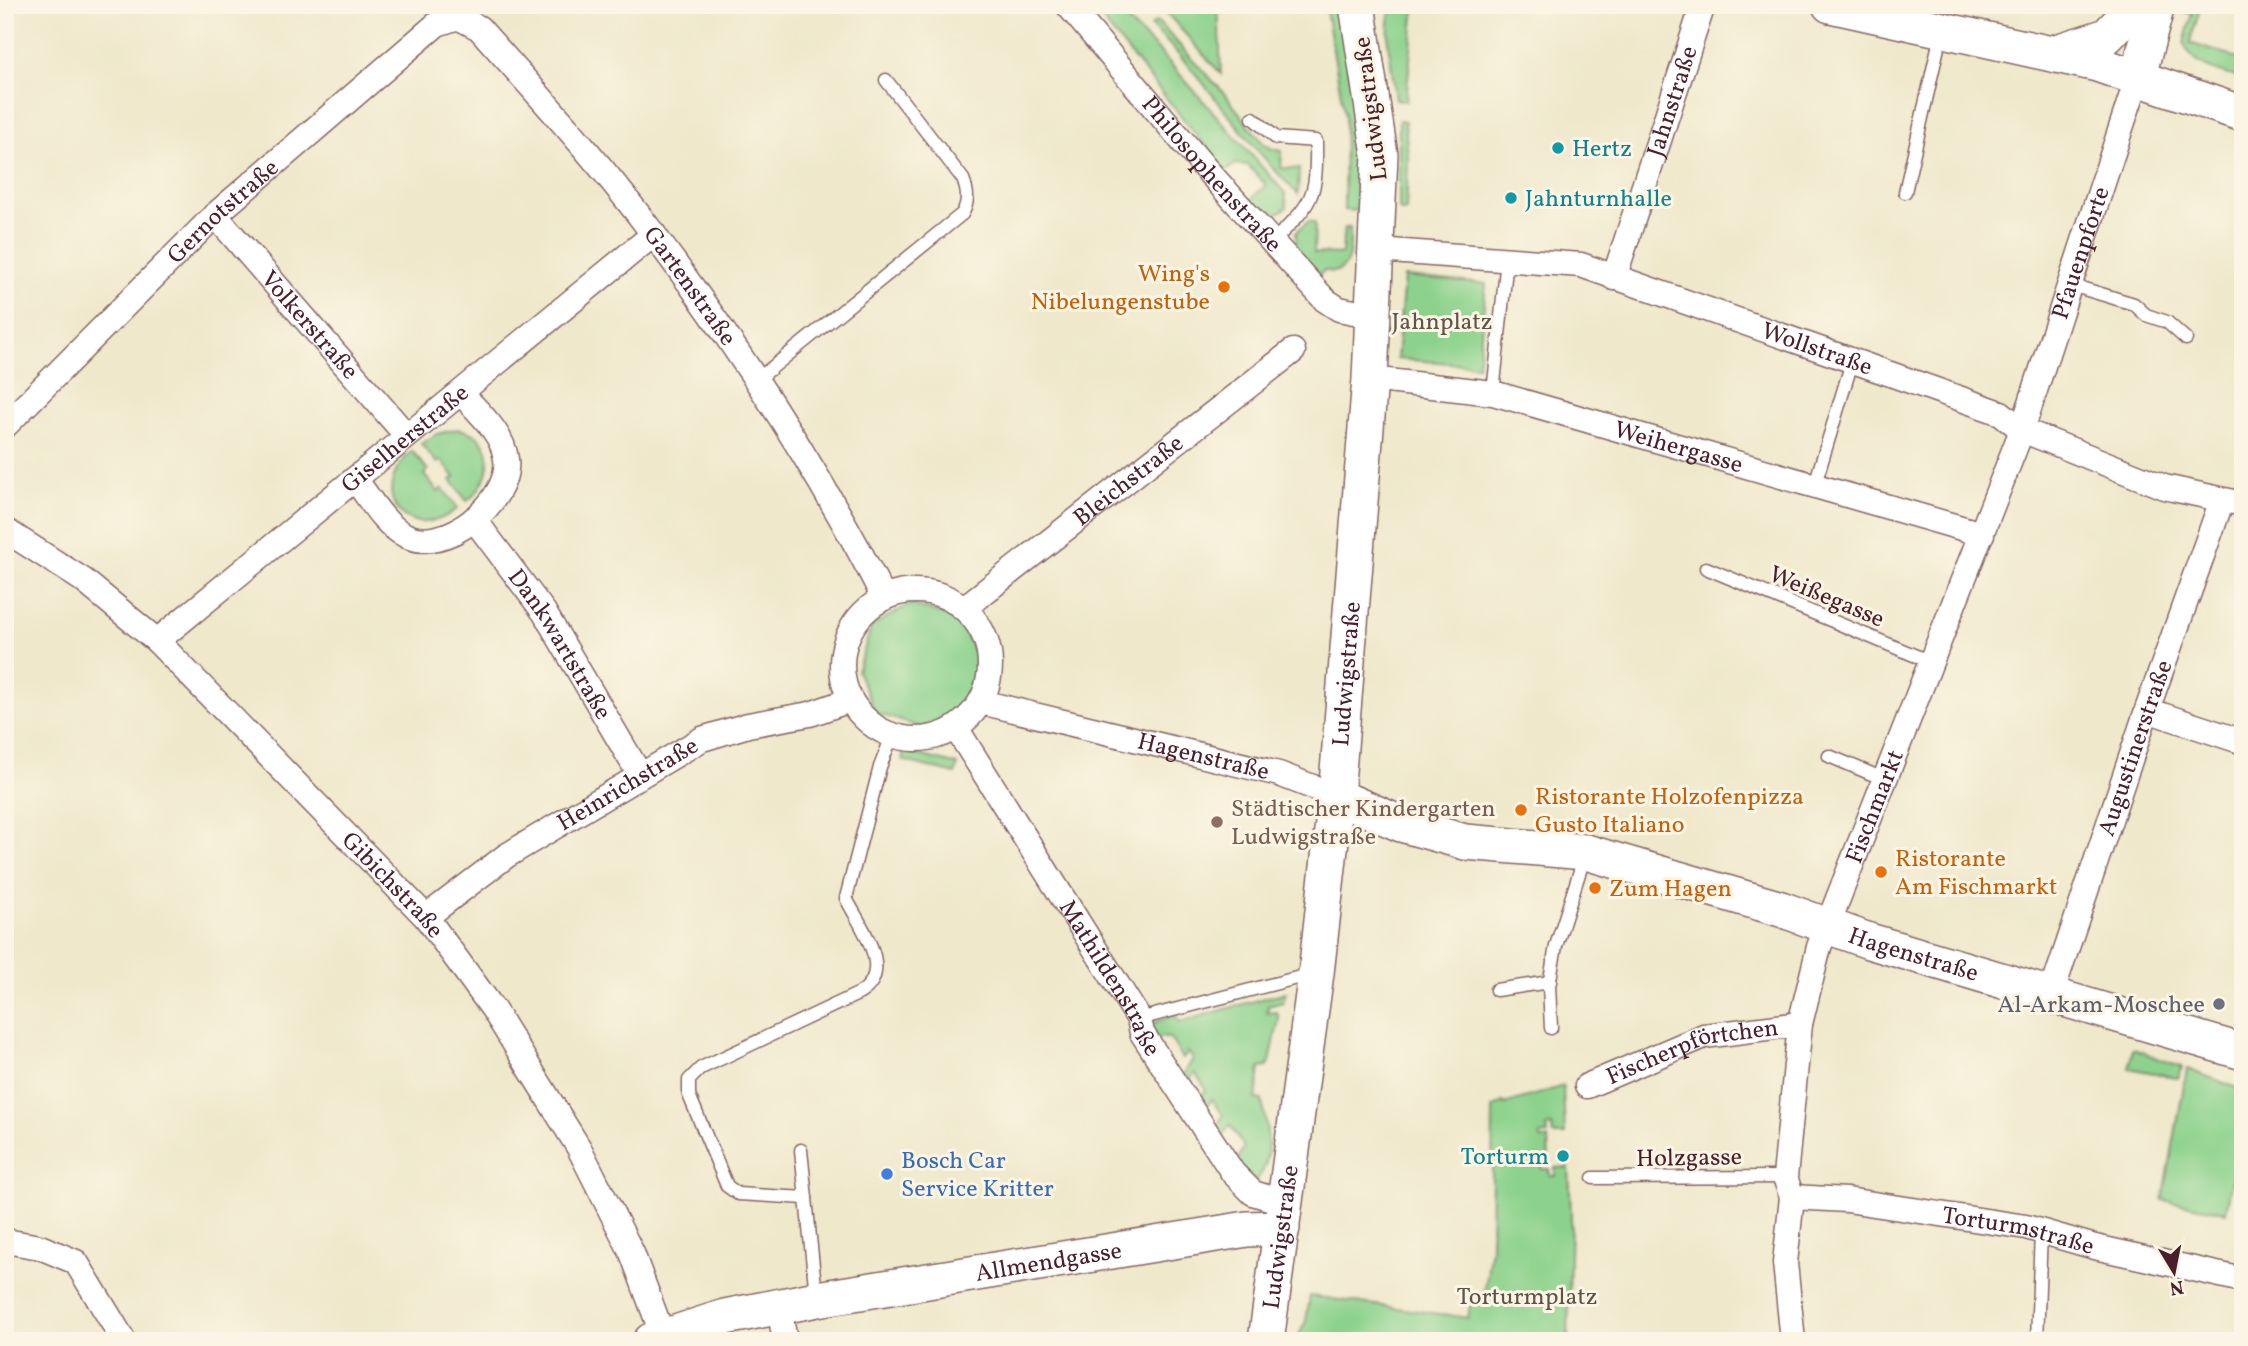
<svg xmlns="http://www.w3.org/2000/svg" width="2248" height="1346" font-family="Vollkorn,serif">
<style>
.green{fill:#8cd28c;stroke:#6b785c;stroke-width:2}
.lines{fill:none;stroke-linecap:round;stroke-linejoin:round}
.lane-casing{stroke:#846563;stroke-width:15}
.street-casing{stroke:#846563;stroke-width:27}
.secondary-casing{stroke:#846563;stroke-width:38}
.lane{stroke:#fff;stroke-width:12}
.street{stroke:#fff;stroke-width:24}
.secondary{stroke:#fff;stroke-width:35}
.culture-dot{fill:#0f9aa8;stroke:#fcf5e5;stroke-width:2.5}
.food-dot{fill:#e8710a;stroke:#fcf5e5;stroke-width:2.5}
.education-dot{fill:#8d6e63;stroke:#fcf5e5;stroke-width:2.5}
.worship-dot{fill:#6b7280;stroke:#fcf5e5;stroke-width:2.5}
.shop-dot{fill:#3f7fe0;stroke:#fcf5e5;stroke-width:2.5}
.labels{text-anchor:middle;stroke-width:6;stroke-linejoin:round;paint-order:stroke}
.street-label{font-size:24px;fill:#4a1f2b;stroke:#fcf5e5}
.culture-label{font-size:24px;fill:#0d838f;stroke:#fcf5e5;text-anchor:start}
.food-label{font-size:24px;fill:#c56008;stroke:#fcf5e5;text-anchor:start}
.park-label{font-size:24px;fill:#5e5548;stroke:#fcf5e5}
.education-label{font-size:24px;fill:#785e54;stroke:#fcf5e5;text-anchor:start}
.worship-label{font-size:24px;fill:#5b616d;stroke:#fcf5e5;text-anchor:end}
.shop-label{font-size:24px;fill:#366cbe;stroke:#fcf5e5;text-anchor:start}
</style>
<rect width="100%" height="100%" fill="#fcf5e5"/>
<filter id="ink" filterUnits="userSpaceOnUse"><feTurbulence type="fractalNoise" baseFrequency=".0143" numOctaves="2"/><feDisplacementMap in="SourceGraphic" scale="14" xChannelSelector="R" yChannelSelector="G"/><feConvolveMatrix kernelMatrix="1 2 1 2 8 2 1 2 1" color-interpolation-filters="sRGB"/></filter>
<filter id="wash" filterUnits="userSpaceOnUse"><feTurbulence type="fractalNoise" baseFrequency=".00686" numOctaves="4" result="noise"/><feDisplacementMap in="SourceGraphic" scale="28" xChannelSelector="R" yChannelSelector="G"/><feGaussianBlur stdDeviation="1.57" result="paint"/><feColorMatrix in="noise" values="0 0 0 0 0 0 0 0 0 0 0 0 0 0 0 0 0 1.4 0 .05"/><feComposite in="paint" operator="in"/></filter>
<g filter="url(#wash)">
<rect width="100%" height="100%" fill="#efe8cb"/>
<g class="green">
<polygon points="1090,5 1111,5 1159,51 1285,193 1287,207 1272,217 1259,211 1250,200 1266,185 1248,165 1235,164 1226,171"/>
<polygon points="1171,5 1218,5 1221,74 1163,9"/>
<polygon points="1325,5 1338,5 1362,149 1360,211 1344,210 1345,117"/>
<polygon points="1390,5 1415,5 1406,101 1396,99 1388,41"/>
<path d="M 2184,5 L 2201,5 L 2190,43 L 2243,60 L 2243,79 C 2220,72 2192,68 2184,43 L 2192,14 L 2182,11 Z"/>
<path d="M 1157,21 L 1223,92 L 1262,142 L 1272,149 L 1282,151 L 1281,168 L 1299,169 L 1298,194 C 1244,142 1205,77 1151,26 Z"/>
<polygon points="1399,120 1405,121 1408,159 1406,210 1402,211 1399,210"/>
<path d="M 1309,221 L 1315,223 L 1314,253 L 1342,254 L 1344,228 L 1350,228 C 1350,246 1353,279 1324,270 L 1320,275 L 1296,249 L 1296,232 Z"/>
<polygon points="1404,277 1486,284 1478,365 1397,359"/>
<path d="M 458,429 C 500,435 494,480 467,501 L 451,480 L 455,477 L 441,460 L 437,463 L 421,444 L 437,434 Z"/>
<path d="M 412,451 L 428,470 L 424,475 L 438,492 L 442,488 L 458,508 C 410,548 363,495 412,451 Z"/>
<polygon points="910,604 959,620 979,662 965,705 923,728 876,713 857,671 872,626"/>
<polygon points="904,751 958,765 955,774 902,760"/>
<path d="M 1286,992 L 1283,1002 L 1268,1006 L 1267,1013 L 1277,1012 L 1279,1019 L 1270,1062 L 1267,1067 L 1260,1068 L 1256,1099 L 1262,1100 C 1266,1124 1276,1162 1255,1181 L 1236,1163 L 1244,1147 L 1230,1125 L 1220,1139 L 1215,1131 L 1223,1115 L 1212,1099 L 1203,1113 L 1197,1104 L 1206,1089 L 1195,1073 L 1185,1086 L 1181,1079 L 1193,1059 L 1188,1052 L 1183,1059 L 1170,1038 L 1154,1037 L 1150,1024 L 1175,1015 L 1180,1022 Z"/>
<polygon points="2133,1049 2182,1067 2179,1078 2129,1068"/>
<polygon points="2187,1069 2243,1090 2243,1120 2226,1212 2163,1200"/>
<polygon points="1563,1086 1565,1135 1553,1135 1552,1126 1547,1127 1548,1134 1540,1135 1541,1139 1548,1139 1549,1163 1542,1164 1542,1169 1549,1169 1550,1176 1555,1176 1555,1168 1569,1167 1571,1216 1568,1341 1296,1341 1306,1321 1310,1296 1468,1318 1471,1300 1485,1291 1491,1246 1493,1108 1503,1102 1505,1104"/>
</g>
</g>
<g filter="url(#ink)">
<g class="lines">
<g class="lane-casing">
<g id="lane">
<path d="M 1253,118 L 1276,138 L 1316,141 C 1317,198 1313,203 1272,242"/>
<polyline points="1905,192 1942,30"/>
<polyline points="2071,285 2134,304 2146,315 2167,322 2186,339"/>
<path d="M 758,379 L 962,214 C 969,202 968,192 963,179 L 886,80"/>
<polyline points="1493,393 1507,259"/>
<polyline points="1815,484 1852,362"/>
<polyline points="1706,568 1933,663"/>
<polyline points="1829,756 1886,780"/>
<polyline points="1496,990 1550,982"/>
<polyline points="1139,1019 1312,974"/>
<polyline points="1551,1028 1549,985 1556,946 1585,855"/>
<polyline points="801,1150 816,1295"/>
<polyline points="1593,1178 1785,1177"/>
<path d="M 806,1198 L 738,1194 L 727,1186 L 689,1095 L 689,1080 L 701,1068 L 860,993 C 896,971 859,925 846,898 L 880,767 L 892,736"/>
<polyline points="2037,1341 2041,1231"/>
</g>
</g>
<g class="street-casing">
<g id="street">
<path id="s1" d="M 1068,5 L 1205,168 L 1325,300 L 1339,309 L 1374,316"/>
<path id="s2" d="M 215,215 L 406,435"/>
<path id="s3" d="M 1377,250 L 1581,265 L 2001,413 L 2022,430 L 2164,487 L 2243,504"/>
<path id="s4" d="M 1614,278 L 1703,5"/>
<path id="s5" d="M 1370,379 L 1493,393 L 1982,534"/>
<path id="s6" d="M 5,426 L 215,215 L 437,24 L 458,17 L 479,28 C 539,96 600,162 654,235 C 740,350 819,470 884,598"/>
<path d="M 355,479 C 369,497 383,524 405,535 C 444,556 512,501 506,459 C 503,433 478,412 461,393"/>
<path id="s7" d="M 474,519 L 544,612 L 640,775"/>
<path id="s8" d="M 5,530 L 83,580 L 157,641 L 426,917 L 493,1009 L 579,1148 L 632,1253 L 663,1336"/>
<circle cx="916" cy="665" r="74"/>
<path id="s9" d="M 964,608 L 1293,351"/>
<path id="s10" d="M 157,641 L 654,234"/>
<path id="s11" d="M 981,702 L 1279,774 L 1336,796"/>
<polyline points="2147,710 2243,742"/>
<path id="s12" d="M 956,728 L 1139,1019 L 1142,1033 L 1233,1173 L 1253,1193 L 1285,1203"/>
<path id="s13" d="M 426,917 L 506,856 L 702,739 L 748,725 L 810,714 L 850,700"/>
<path id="s14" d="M 2051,995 L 2147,710 L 2222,500"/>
<path id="s15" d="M 1587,1086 L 1704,1036 L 1800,1024"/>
<path id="s16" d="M 1792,1197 L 1847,1200 L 2026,1227 L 2095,1247 L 2243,1280"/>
<polyline points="5,1241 40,1247 76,1262 124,1341"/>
<polyline points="779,1307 785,1341"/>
<path id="s17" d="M 1793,1341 L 1785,1263 L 1792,1197 L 1785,1177 L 1800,1024 L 1819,947 L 2022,430 L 2138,76"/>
</g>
</g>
<g class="secondary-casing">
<g id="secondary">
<polyline points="1830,5 2097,64 2243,114"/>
<polyline points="2053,53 2107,36 2136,5"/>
<polyline points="2138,76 2157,5"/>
<path id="s18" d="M 1336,796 L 1401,824 L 1465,842 L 1586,852 L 1781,909 L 1869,941 L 2243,1052"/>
<path id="s19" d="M 651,1341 L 725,1317 L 817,1299 L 1247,1229 L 1282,1228"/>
<path id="s20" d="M 1266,1341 L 1316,973 L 1336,796 L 1370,379 L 1380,155 L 1357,5"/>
</g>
</g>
<use href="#lane" class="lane"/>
<use href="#street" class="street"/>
<use href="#secondary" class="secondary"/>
</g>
</g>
<g class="culture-dot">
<circle cx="1558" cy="148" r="7"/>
<circle cx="1511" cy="198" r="7"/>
<circle cx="1563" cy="1156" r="7"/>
</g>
<g class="food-dot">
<circle cx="1224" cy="287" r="7"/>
<circle cx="1521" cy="810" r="7"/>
<circle cx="1881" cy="872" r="7"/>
<circle cx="1595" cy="888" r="7"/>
</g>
<circle class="education-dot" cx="1217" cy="822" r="7"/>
<circle class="worship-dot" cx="2219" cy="1004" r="7"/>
<circle class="shop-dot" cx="887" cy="1174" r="7"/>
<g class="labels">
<g class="street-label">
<text dy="8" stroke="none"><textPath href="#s4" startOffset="186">Jahnstraße</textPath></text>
<text transform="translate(1370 109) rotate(-97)" y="8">Ludwigstraße</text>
<text dy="8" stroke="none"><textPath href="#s1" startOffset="222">Philosophenstraße</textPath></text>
<text dy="8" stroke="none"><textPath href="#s6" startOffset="306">Gernotstraße</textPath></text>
<text dy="8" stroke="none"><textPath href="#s17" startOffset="1141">Pfauenpforte</textPath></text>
<text dy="8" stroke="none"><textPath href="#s6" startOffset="970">Gartenstraße</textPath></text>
<text dy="8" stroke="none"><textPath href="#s2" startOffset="145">Volkerstraße</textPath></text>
<text dy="8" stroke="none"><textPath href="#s3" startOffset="455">Wollstraße</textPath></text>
<text dy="8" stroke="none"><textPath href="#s10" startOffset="320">Giselherstraße</textPath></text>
<text dy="8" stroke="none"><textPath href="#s5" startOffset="317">Weihergasse</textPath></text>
<text dy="8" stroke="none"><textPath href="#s9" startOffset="208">Bleichstraße</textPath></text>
<text transform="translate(1827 596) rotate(23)" y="8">Weißegasse</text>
<text dy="8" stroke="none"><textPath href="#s7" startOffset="152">Dankwartstraße</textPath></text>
<text dy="8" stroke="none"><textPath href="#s20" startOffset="672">Ludwigstraße</textPath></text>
<text dy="8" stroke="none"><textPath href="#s14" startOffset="261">Augustinerstraße</textPath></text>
<text dy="8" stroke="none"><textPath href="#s11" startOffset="229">Hagenstraße</textPath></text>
<text dy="8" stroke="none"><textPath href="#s13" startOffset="242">Heinrichstraße</textPath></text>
<text dy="8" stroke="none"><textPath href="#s17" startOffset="550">Fischmarkt</textPath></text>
<text dy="8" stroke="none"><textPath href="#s8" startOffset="528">Gibichstraße</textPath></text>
<text dy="8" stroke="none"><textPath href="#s18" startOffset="602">Hagenstraße</textPath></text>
<text dy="8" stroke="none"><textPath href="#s12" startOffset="294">Mathildenstraße</textPath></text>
<text dy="8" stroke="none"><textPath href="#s15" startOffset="112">Fischerpförtchen</textPath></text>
<text transform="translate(1689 1157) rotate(-1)" y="8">Holzgasse</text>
<text dy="8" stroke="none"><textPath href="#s16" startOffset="229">Torturmstraße</textPath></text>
<text dy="8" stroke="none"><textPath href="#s20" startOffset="105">Ludwigstraße</textPath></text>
<text dy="8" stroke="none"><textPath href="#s19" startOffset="406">Allmendgasse</textPath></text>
</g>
<g class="culture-label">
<text x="1572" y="156">Hertz</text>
<text x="1525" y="206">Jahnturnhalle</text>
<text x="1549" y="1164" text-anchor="end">Torturm</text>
</g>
<g class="food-label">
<text x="1210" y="281" text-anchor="end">Wing's<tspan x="1210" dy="28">Nibelungenstube</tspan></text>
<text x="1535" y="804">Ristorante Holzofenpizza<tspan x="1535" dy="28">Gusto Italiano</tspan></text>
<text x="1895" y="866">Ristorante<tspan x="1895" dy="28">Am Fischmarkt</tspan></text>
<text x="1609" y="896">Zum Hagen</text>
</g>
<g class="park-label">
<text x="1442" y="329">Jahnplatz</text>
<text x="1527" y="1304">Torturmplatz</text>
</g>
<g class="education-label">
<text x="1231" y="816">Städtischer Kindergarten<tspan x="1231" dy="28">Ludwigstraße</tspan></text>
</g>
<g class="worship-label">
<text x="2205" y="1012">Al-Arkam-Moschee</text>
</g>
<g class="shop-label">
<text x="901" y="1168">Bosch Car<tspan x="901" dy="28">Service Kritter</tspan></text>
</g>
</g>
<rect width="2248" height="1346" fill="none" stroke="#fcf5e5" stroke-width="28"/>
<g transform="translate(2174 1272) rotate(170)" stroke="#fcf5e5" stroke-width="5" paint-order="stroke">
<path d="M0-5L12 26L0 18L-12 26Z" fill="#4a1f2b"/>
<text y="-10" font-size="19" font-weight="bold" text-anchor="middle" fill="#4a1f2b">N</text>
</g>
</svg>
